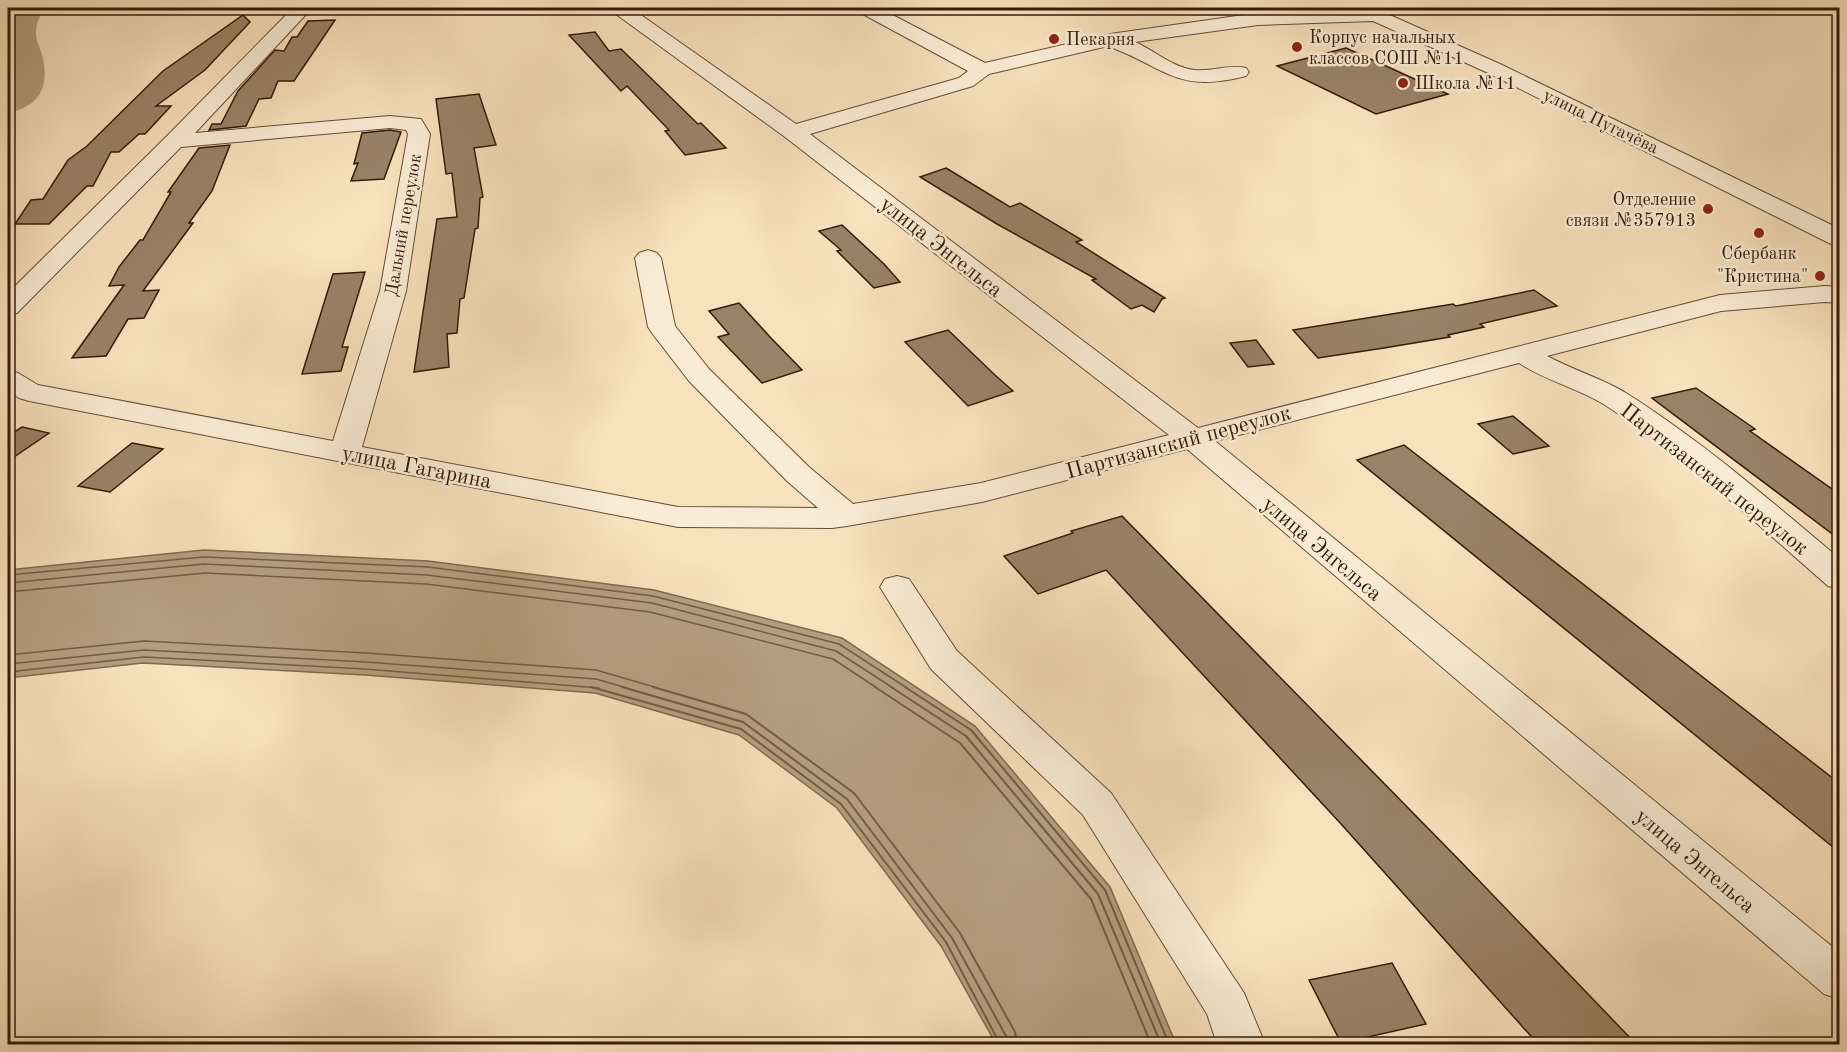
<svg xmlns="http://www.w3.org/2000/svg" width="1847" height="1052" font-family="'Old Standard TT',serif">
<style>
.water{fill:#b59e7f;stroke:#816a4f;stroke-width:1.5}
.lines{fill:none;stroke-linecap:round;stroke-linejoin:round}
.shore-far1{stroke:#745c43;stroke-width:1.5}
.shore{stroke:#745c43;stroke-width:2}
.river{fill:#b59e7f;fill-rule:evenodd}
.building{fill:#9a8266;stroke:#341b07;stroke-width:1.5}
.minor-casing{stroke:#654c34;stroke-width:2}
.minor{fill:#faecd4;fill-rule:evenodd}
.poi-dot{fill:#8f2418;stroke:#faecd4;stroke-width:2}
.labels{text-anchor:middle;stroke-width:5;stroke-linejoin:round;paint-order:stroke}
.far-poi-label{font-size:18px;fill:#341b07;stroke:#faecd4;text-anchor:start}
.far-street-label{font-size:18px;fill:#341b07;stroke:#faecd4}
.street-label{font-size:22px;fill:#341b07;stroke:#faecd4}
</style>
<rect width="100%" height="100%" fill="#f8e1bd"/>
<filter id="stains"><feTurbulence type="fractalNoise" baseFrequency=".00333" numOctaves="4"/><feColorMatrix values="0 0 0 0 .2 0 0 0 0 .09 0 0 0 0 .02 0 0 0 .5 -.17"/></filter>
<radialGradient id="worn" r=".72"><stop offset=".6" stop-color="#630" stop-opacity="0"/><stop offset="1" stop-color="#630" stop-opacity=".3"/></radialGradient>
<polygon class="water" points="204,550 428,561 654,590 842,638 975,726 1110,887 1176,1044 996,1044 941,946 837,808 739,735 595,693 365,675 143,663 8,678 8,570"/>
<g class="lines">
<g class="shore-far1">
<polyline points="8,575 204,557 428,567 653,596 839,644 907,688"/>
<polyline points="8,583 204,564 427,575 652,603 836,651 893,688"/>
<polyline points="8,592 205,573 426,584 650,612 833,659 877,688"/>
<polyline points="8,655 144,641 366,653 596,670 658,688"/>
<polyline points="8,664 144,650 366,662 596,679 627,688"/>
<polyline points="8,672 144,657 365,669 599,688"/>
</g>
<g class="shore">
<polyline points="591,687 741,729 841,804 946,942 1000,1044"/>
<polyline points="622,687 743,722 847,799 952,938 1006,1036 1008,1044"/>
<polyline points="653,687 746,714 854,793 960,933 1015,1032 1017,1044"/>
<polyline points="875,687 960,743 1091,899 1151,1044"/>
<polyline points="891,687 966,736 1098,894 1161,1044"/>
<polyline points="905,687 971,730 1105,890 1169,1044"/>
</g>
<path class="river" d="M 17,8 L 43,8 C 41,15 36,23 36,31 C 35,39 41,50 43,58 C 49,89 39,106 8,113 L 8,91 L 13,87 L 15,61 L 8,31 Z"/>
</g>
<g class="building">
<polygon points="243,15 250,22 205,70 156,106 171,106 145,134 139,134 119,152 111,152 93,186 87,186 49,224 15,224 31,200 43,199 68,160 87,146 163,71"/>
<polygon points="335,20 294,81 278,81 271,98 259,99 246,126 209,130 212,124 221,124 238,91 275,50 284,51 292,37 297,37 308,21"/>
<polygon points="595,32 609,51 621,49 698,124 701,123 726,148 685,155 665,131 669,130 627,86 621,91 569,35"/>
<polygon points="1346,48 1448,94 1376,114 1277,66"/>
<polygon points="479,94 496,145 474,148 483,197 480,198 478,228 475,229 464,298 460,299 457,333 447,334 449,367 414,372 437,219 457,217 452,173 446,174 436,99"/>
<polygon points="390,130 401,132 384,179 351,181 358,163 354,164 362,133"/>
<polygon points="230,145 212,191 189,223 193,223 143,291 159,290 144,318 128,319 106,356 72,358 124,285 109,286 119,267 140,240 143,240 171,192 168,192 199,148"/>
<polygon points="946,168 1010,207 1020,203 1082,240 1076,242 1165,298 1162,299 1154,312 1142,305 1131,309 1092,280 1096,279 997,224 920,177"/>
<polygon points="842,225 884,264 900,282 874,288 837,251 841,250 819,231"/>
<polygon points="365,272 342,347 348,347 341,371 302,374 333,274"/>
<polygon points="1534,290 1557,306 1480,324 1484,327 1448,335 1450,337 1384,348 1318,358 1293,330 1453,304 1456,306"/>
<polygon points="739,303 771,338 802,370 762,383 718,337 729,334 709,311"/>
<polygon points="948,330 996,376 1013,391 968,406 905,342"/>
<polygon points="1256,340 1274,364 1248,367 1230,343"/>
<polygon points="1696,388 1755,429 1750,431 1839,494 1839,539 1652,398"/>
<polygon points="1513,416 1549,446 1513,454 1478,424"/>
<polygon points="22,427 49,433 8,461 8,436"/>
<polygon points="132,443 163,449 110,492 78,486"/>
<polygon points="1404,445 1839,783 1839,852 1357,460"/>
<polygon points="1122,516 1464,865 1636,1044 1538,1044 1342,825 1106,570 1038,594 1004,556 1073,533 1071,531"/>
<polygon points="1392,963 1426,1024 1341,1043 1309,980"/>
</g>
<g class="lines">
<g class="minor-casing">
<g id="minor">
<path d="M 293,8 L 312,8 L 195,133 L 390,116 L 421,119 L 430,134 L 406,291 L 362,447 L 678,507 L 818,508 L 787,481 L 689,381 L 652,333 L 648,327 L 635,258 L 639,253 L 648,250 L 657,253 L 661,258 L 675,326 L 709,369 L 809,467 L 853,504 L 981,483 L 1169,435 L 785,137 L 613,12 L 611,8 L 631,8 L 796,124 L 959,78 L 968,71 L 859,12 L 857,8 L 879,8 L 985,63 L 1110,34 L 1258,13 L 1374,8 L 1500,64 L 1840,229 L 1840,246 L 1831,244 L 1486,72 L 1373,21 L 1258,25 L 1135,42 C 1154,50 1173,68 1195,70 C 1212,72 1230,64 1246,68 L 1249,72 L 1246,76 C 1176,94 1167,68 1108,46 L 989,74 L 973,86 L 810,134 L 1198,428 L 1720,295 L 1825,286 L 1840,287 L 1840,303 L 1825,302 L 1721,311 L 1547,356 C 1573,370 1601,378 1626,393 C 1702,441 1771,501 1840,559 L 1840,589 L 1828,586 C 1756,523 1685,457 1605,405 C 1578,388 1546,381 1519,363 L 1215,441 L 1840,953 L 1840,999 L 1824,994 L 1187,449 L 982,502 L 847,526 L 832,528 L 678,527 L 29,401 L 19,398 L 8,391 L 8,370 L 18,373 L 38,385 L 333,441 L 380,291 L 408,134 L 406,130 L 390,128 L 181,147 L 17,313 L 8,315 L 8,293 L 167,136 Z"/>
<polygon points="897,576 909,579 957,651 1111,793 1244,993 1265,1044 1217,1044 1207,1014 1083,815 931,669 880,587 885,579"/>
</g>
</g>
<use href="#minor" class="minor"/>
</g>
<g class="poi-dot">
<circle cx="1054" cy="39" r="6"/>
<circle cx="1297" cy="47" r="6"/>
<circle cx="1403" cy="83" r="6"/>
<circle cx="1708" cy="209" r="6"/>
<circle cx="1759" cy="233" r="6"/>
<circle cx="1820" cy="276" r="6"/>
</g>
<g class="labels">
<g class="far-poi-label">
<text x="1309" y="43">Корпус начальных<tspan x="1309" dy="21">классов СОШ №11</tspan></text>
<text x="1066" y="45">Пекарня</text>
<text x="1415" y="89">Школа №11</text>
<text x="1696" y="205" text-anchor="end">Отделение<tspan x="1696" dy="21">связи №357913</tspan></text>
<text x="1759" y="259" text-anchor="middle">Сбербанк</text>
<text x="1808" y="282" text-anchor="end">"Кристина"</text>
</g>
<g class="far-street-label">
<text transform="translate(1601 121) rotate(26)" y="6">улица Пугачёва</text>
<text transform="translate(403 225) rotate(-80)" y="6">Дальний переулок</text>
</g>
<g class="street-label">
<text transform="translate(942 246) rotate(38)" y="8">улица Энгельса</text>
<text transform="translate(1178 441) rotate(-15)" y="8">Партизанский переулок</text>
<text transform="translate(417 466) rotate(11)" y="8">улица Гагарина</text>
<text transform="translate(1715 478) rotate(38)" y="8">Партизанский переулок</text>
<text transform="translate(1323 548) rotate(40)" y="8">улица Энгельса</text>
<text transform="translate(1696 860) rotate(40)" y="8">улица Энгельса</text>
</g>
</g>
<rect width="1847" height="1052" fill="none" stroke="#f8e1bd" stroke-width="30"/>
<rect x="9" y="9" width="1829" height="1034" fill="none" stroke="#341b07" stroke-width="3"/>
<rect x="15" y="15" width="1817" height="1022" fill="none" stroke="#341b07" stroke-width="1.5"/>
<rect width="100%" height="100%" filter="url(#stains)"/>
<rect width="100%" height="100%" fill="url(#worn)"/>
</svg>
